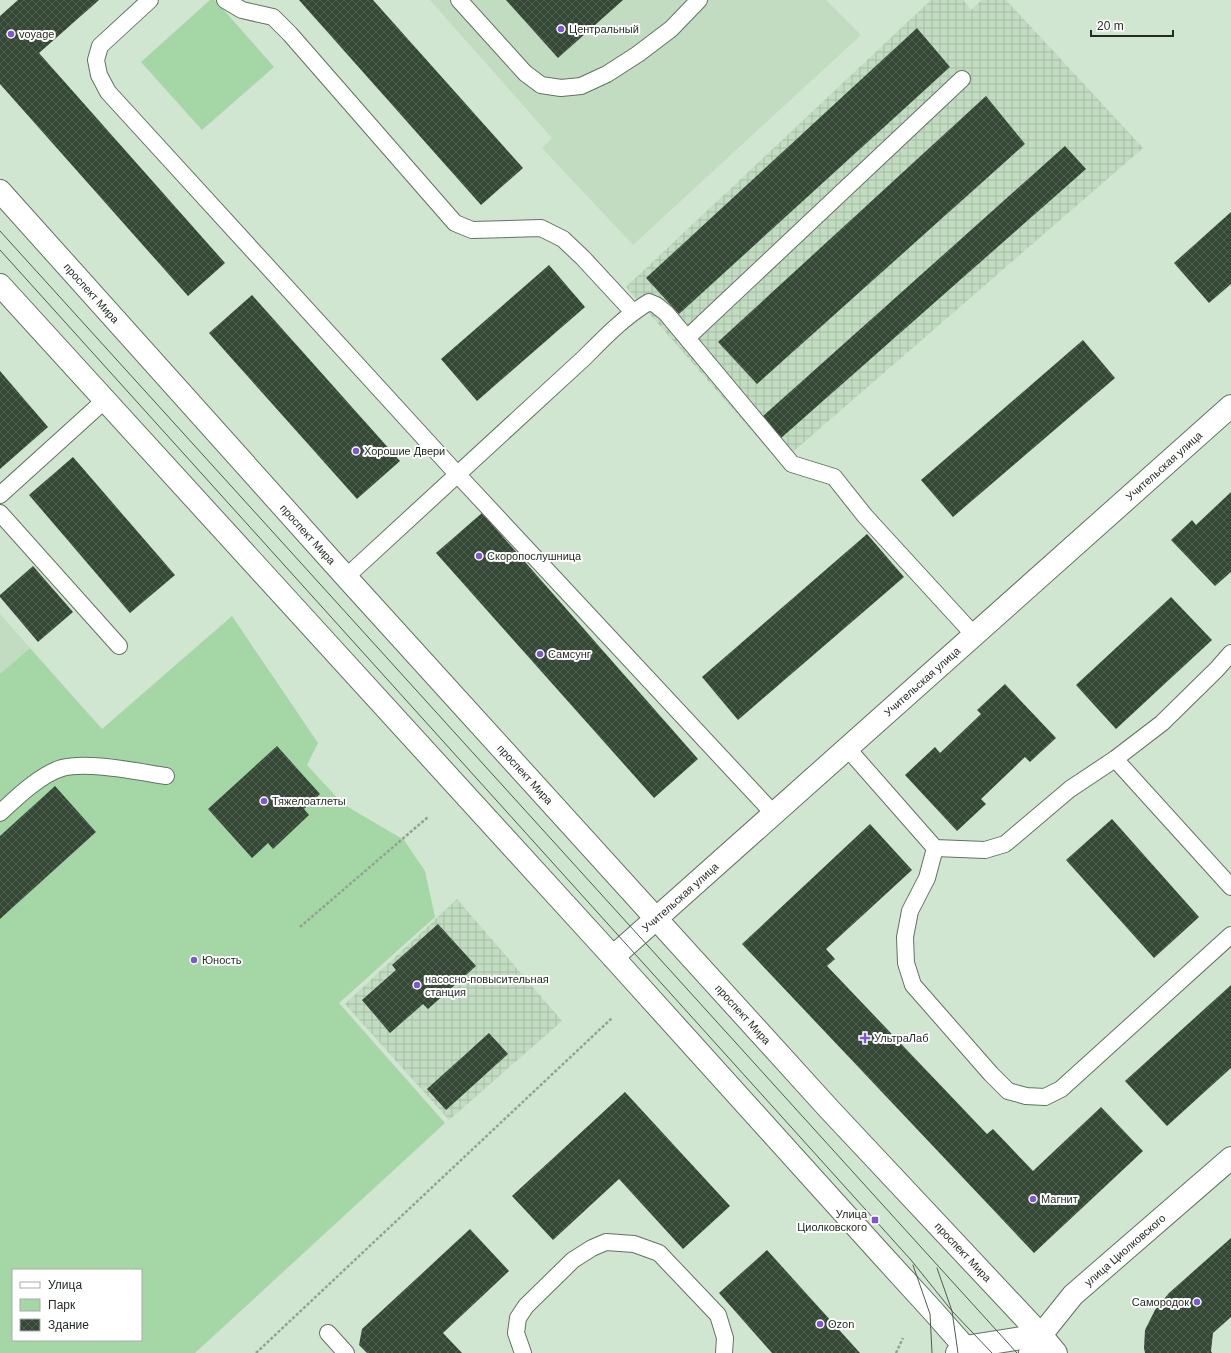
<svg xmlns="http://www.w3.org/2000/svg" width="1231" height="1353" font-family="Helvetica,sans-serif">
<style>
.built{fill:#c1dcc1}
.industrial{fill:url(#industrial-grid)}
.green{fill:#a5d7a6;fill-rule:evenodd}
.building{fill:url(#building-cross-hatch)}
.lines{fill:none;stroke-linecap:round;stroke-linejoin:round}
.lane-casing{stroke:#607460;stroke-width:18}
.street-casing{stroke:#607460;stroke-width:24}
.secondary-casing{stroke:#607460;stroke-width:24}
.path{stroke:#92a392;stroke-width:2.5;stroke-dasharray:3 2;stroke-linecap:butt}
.lane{stroke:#fff;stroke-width:16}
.street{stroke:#fff;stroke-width:22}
.secondary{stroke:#fff;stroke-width:22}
.tram{stroke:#505d50;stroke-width:1}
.poi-dot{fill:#7e56cf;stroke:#fff;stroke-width:1.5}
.labels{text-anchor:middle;stroke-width:4;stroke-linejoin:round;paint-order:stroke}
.poi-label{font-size:11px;fill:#232c23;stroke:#fff;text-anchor:start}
.street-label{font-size:11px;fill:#232c23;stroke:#fff}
</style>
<defs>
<pattern id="industrial-grid" width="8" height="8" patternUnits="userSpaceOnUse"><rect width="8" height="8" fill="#c1dcc1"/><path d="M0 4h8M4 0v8" fill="none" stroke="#a6bda6"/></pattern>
<pattern id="building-cross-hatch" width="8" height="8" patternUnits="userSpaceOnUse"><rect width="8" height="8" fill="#354836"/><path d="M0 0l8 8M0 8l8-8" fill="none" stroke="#506051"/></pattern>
</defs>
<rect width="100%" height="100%" fill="#d0e6d0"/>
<g class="built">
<polygon points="430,0 826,0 861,35 633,245 542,148 552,138"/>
<polygon points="0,614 30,648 0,674"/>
</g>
<g class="industrial">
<polygon points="931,0 963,0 971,10 982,0 1006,0 1143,148 780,463 626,287"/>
<polygon points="457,899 562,1021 449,1120 345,1004"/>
</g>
<g class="green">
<polygon points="210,0 215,0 274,67 202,130 141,62"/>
<path d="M 232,616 L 318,743 L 307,765 L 343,804 L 404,840 L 425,871 L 435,917 L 339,1003 L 445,1123 L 195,1353 L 0,1353 L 0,674 L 30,648 L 102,729 ZM 13,1270 L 141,1270 L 141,1340 L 13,1340 Z"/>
</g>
<g class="building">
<polygon points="18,0 99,0 39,53 225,263 188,296 0,84 0,16"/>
<polygon points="299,0 373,0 523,168 481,205"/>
<polygon points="506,0 623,0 558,58"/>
<polygon points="917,28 950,67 679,314 646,278"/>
<polygon points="986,96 1025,144 757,384 718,342"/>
<polygon points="1065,146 1086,169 781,438 762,417"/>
<polygon points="1231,212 1231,284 1209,303 1174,263"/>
<polygon points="549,265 585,307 477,401 441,359"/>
<polygon points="252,295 400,461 357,499 209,333"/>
<polygon points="1083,340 1115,378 953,517 921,480"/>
<polygon points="0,371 48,427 0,469"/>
<polygon points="73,457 175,575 130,613 29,495"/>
<polygon points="1231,492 1231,572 1215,586 1171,540 1192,520 1196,525"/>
<polygon points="482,513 698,759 654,798 436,553"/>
<polygon points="867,534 904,577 738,720 702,677"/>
<polygon points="33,566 73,612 38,642 0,597 0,595"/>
<polygon points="1171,597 1212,640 1116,729 1076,685"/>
<polygon points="1005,684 1056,738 1030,762 1025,757 981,799 986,804 957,831 905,775 935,747 940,753 981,714 977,710"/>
<polygon points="277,746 320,794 304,809 309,815 273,849 268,843 252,858 208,809"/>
<polygon points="55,786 96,832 0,919 0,836"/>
<polygon points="1112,819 1199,917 1154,958 1066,860"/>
<polygon points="870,824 912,870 826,949 835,959 827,966 987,1134 993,1129 1033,1171 1101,1107 1143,1151 1034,1253 742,944"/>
<polygon points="438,924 476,966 428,1009 423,1004 390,1033 362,1000 396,970 392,965"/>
<polygon points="1231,985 1231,1068 1167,1126 1125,1081"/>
<polygon points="489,1033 508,1054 446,1110 427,1089"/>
<polygon points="625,1092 730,1206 683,1249 619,1179 553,1240 512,1196"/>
<polygon points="470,1229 509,1271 443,1333 462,1353 367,1353 359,1345 362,1329"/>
<polygon points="1231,1238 1231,1317 1213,1333 1211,1351 1212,1353 1145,1353 1144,1348 1145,1330 1155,1310 1169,1293"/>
<polygon points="767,1250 860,1353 772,1353 719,1293"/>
</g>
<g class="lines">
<g class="lane-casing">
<g id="lane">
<polyline points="150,0 100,46 96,60 99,75 108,92 458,475 774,814"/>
<polyline points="225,0 242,10 273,17 290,34 455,223 472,230 541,228 563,239 583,258 633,312"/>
<polyline points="459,0 525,73 541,85 561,88 581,86 607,74 638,54 671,29 699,0"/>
<polyline points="687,338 962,79"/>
<polyline points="0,495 105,400"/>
<polyline points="0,513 119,646"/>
<path d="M 346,577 L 584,358 C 605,337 624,317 649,302 L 656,305 L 666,313 L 792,464 L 834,477 L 865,516 L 975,636"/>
<polyline points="848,749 935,848 985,850 1005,844 1070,789 1115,759 1162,723 1217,669 1231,653"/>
<polyline points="1115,759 1231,887"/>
<path d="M 0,813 C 16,798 41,774 62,768 C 88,761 139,772 166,776"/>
<polyline points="935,848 927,878 910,911 905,937 906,963 913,985 991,1074 1008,1091 1026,1096 1045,1097 1061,1089 1231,935"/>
<polyline points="328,1333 346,1353"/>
<polyline points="523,1353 516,1333 518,1318 526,1306 573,1260 592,1248 606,1242 634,1244 659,1253 718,1315 725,1338 724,1353"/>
</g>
</g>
<g class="street-casing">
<g id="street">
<path id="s1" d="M 613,957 L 1231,406"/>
</g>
</g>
<g class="secondary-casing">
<g id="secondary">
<path id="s2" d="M 0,191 L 346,577 L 829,1109 L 1041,1335 L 1056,1353"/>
<polyline points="0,285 613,957 881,1254 933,1311 970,1353"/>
<polyline points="957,1353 965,1347 1041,1335"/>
<path id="s3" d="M 1030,1353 L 1041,1335 L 1073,1295 L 1231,1158"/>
</g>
</g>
<g class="path">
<polyline points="300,927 428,817"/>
<polyline points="256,1353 612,1018"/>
<polyline points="896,1353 903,1338"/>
</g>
<use href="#lane" class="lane"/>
<use href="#street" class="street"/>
<use href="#secondary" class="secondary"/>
<g class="tram">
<polyline points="0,231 1017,1353"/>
<polyline points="0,250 911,1260 952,1311 992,1353"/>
<polyline points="913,1265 930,1314 932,1353"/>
<polyline points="937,1268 952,1311 958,1353"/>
</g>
</g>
<g class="poi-dot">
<circle cx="561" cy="29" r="4"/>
<circle cx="11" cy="34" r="4"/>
<circle cx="356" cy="451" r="4"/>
<circle cx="479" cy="556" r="4"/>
<circle cx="540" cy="654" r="4"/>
<circle cx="264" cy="801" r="4"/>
<circle cx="194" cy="960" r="4"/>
<circle cx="417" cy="985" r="4"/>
<path d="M863 1032h4v4h4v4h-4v4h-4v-4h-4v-4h4z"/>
<circle cx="1033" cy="1199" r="4"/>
<rect x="871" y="1216" width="8" height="8" rx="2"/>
<circle cx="1197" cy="1302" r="4"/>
<circle cx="820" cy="1324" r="4"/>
</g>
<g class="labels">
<g class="poi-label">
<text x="569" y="33">Центральный</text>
<text x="19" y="38">voyage</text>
<text x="364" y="455">Хорошие Двери</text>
<text x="487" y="560">Скоропослушница</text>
<text x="548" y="658">Самсунг</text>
<text x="272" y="805">Тяжелоатлеты</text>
<text x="202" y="964">Юность</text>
<text x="425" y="983">насосно-повысительная<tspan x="425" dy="13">станция</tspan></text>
<text x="874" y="1042">УльтраЛаб</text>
<text x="1041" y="1203">Магнит</text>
<text x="867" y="1218" text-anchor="end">Улица<tspan x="867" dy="13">Циолковского</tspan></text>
<text x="1189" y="1306" text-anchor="end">Самородок</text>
<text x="828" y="1328">Ozon</text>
</g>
<g class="street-label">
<text dy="4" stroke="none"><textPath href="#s2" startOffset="137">проспект Мира</textPath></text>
<text dy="4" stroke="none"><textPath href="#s1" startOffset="738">Учительская улица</textPath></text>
<text dy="4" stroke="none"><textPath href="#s2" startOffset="461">проспект Мира</textPath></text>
<text dy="4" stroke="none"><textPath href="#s1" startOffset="414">Учительская улица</textPath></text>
<text dy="4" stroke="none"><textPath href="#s2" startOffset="785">проспект Мира</textPath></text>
<text dy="4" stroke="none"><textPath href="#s1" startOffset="90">Учительская улица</textPath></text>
<text dy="4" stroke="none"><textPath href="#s2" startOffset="1109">проспект Мира</textPath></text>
<text dy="4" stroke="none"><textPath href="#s3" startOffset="141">улица Циолковского</textPath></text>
<text dy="4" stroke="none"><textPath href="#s2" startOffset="1433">проспект Мира</textPath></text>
</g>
</g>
<rect x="12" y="1269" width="130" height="72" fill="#ffffff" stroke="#a7aba7"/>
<rect x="20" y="1282" width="20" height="6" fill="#ffffff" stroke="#a7aba7"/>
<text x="48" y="1289" font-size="12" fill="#232c23">Улица</text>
<rect x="20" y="1299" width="20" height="12" fill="#a5d7a6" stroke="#a7aba7"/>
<text x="48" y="1309" font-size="12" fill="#232c23">Парк</text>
<rect x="20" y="1319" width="20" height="12" fill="url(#building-cross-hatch)" stroke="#a7aba7"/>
<text x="48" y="1329" font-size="12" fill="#232c23">Здание</text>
<path d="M1091 30v6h82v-6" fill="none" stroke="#232c23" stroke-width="2"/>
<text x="1097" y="30" font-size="12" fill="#232c23" stroke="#ffffff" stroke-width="3" paint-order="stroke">20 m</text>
</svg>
